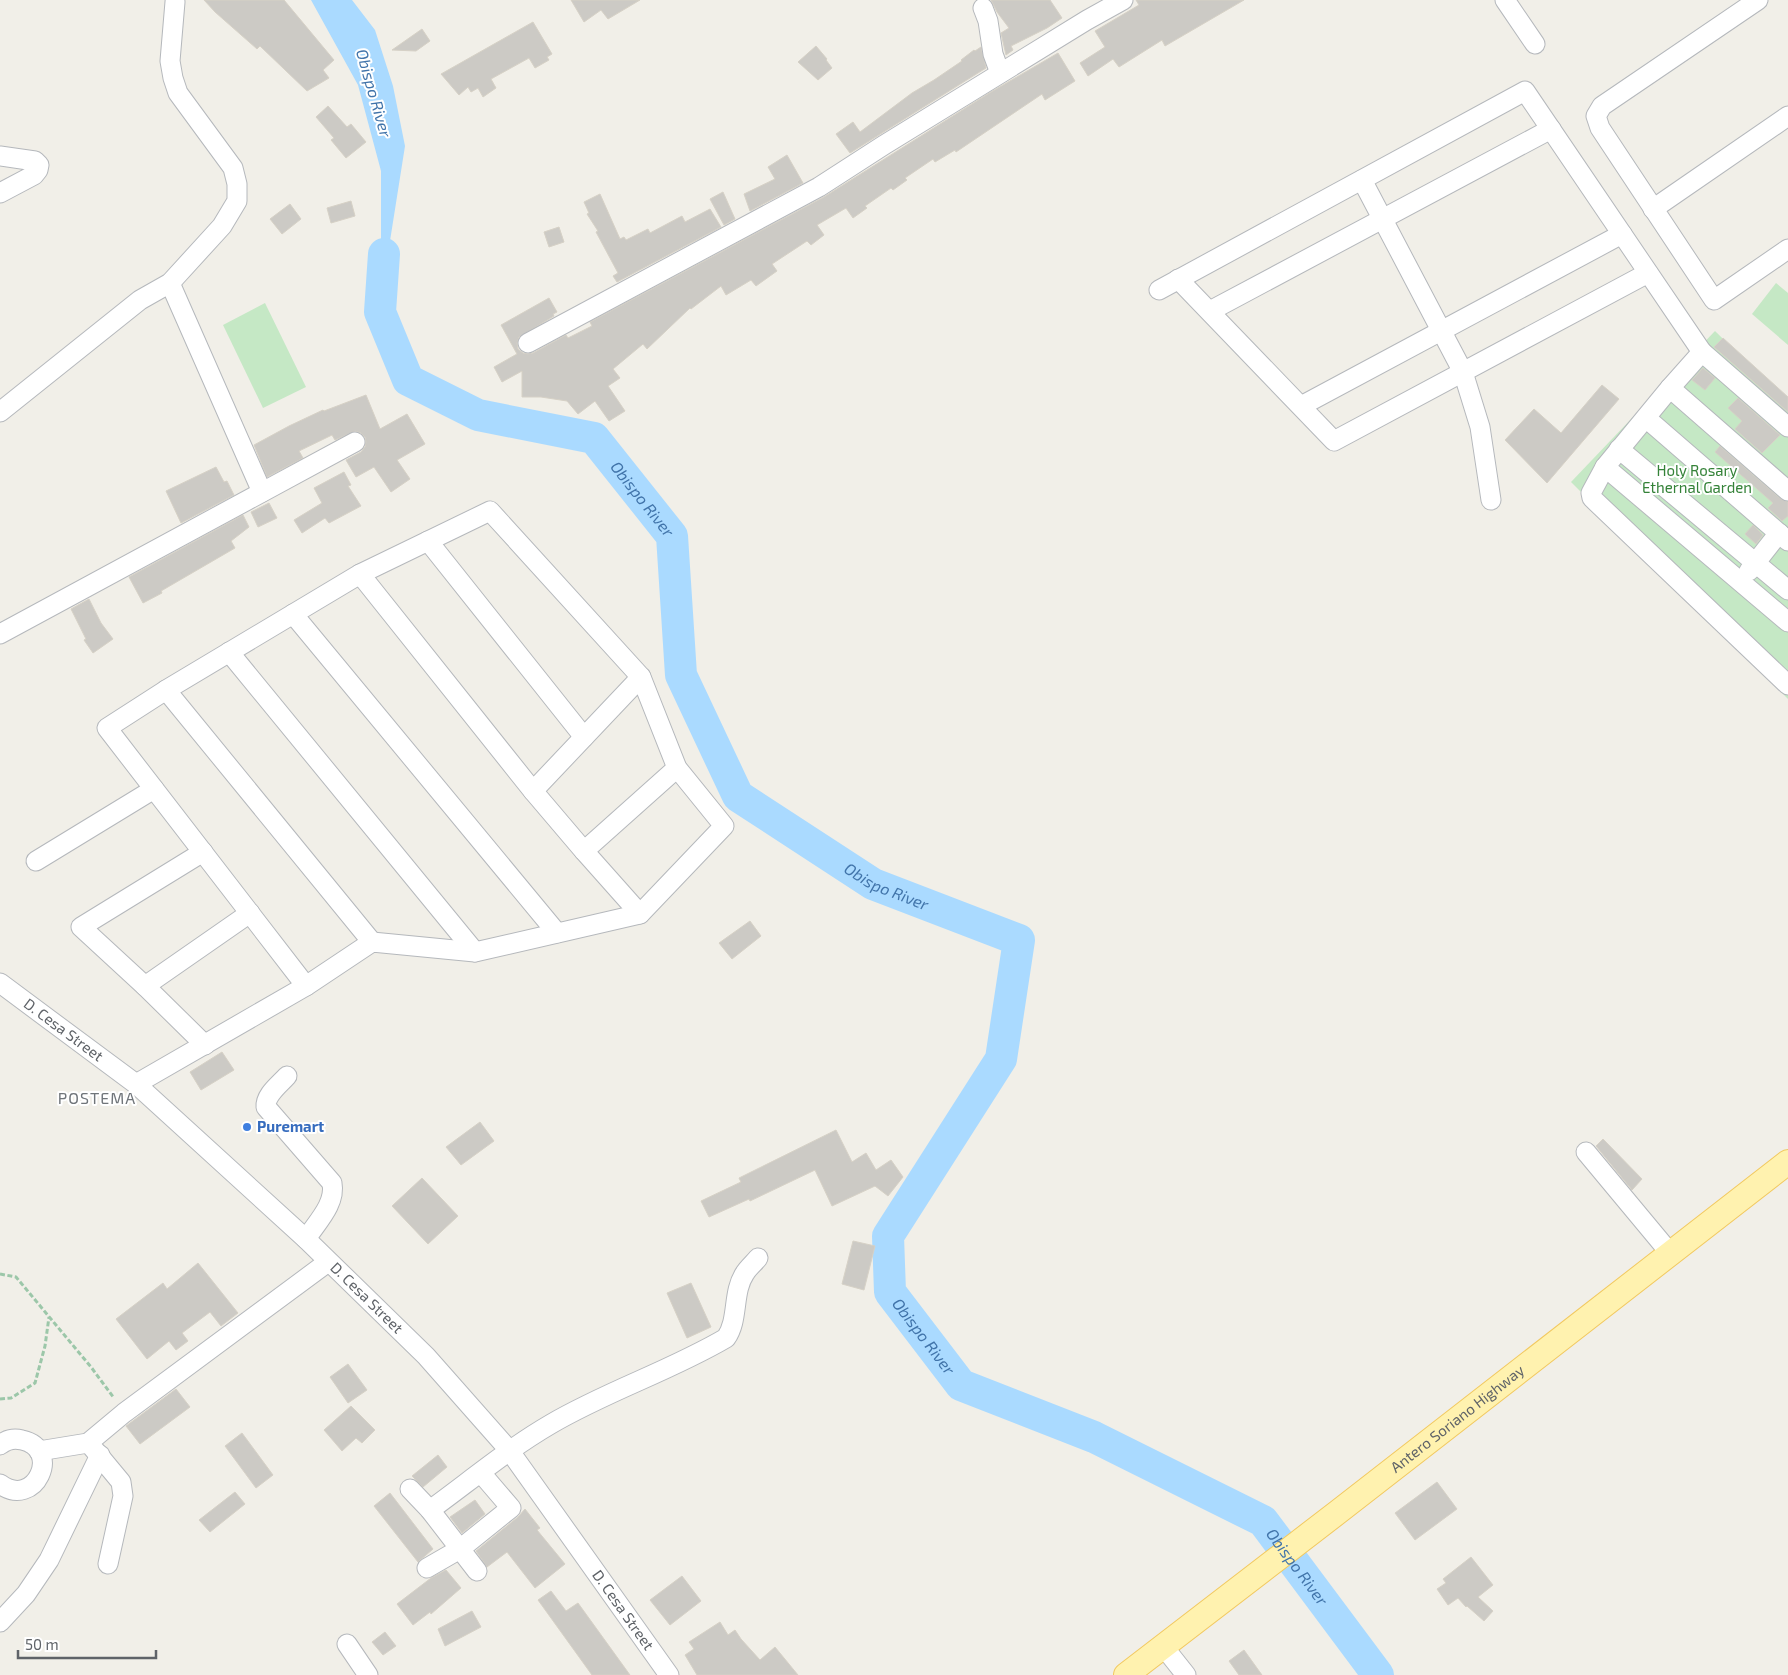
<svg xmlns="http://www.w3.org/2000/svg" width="1788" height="1675" font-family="'Exo 2',sans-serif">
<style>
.green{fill:#c5e8c5}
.water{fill:#aadaff}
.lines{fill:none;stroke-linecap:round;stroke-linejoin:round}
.river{stroke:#aadaff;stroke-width:32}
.building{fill:#cccac5;stroke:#d6d1c6}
.minor-casing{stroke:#b5b8bc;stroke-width:21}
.major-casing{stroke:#f2c960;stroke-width:26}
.path{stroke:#9cc7a9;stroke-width:3;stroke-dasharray:5 2.5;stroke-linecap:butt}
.minor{stroke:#fff;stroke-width:19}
.major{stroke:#fff2af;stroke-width:24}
.shop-dot{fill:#3f7fe0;stroke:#fff;stroke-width:2}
.labels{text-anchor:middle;stroke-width:4;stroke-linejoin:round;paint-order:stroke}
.park-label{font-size:15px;fill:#348238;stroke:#fff}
.street-label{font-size:15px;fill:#5f6368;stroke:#fff}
.shop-label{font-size:15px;font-weight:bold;fill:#366cbe;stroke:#fff;text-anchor:start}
.water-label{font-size:16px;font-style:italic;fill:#4174aa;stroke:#fff}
.neighbourhood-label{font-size:16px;letter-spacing:1px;fill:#70757a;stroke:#fff}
</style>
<rect width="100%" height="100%" fill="#f1efe8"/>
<g class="green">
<polygon points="1776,283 1788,293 1788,345 1752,314"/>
<polygon points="265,303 306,387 263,408 223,325"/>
<polygon points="1715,331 1788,403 1788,699 1571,482"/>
</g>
<polygon class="water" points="311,0 352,0 375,30 393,86 405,146 381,298 381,171 358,85"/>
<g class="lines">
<path class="river" id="s1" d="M 384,254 L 380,312 L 408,380 L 478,415 L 594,438 L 672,536 L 681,675 L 738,796 L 873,884 L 1019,940 L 1001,1059 L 888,1236 L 890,1292 L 961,1385 L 1094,1437 L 1263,1521 L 1378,1675"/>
</g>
<g class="building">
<polygon points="204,0 284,0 334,60 323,70 329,78 307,91 260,46 257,49 215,12"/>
<polygon points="571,0 640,0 608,19 601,10 584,22"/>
<polygon points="991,0 1050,0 1062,18 1047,28 1011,46 1013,50 1006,55 1001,33 1009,28 997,12"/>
<polygon points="1136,0 1244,0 1165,46 1162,40 1119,67 1113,59 1088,76 1080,63 1105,47 1095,31 1139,5"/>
<polygon points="533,22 552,54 547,57 549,60 535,68 529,58 491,79 496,88 483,97 478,88 471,92 468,87 459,95 441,74"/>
<polygon points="422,29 430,41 416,51 392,50"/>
<polygon points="816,46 827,59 826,60 832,68 818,80 798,62"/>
<polygon points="981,47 986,68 850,153 836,134 853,122 860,132 912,93 934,80 962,61 961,60 974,50 975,51"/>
<polygon points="1058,53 1075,81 1045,100 1042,94 956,152 955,150 935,162 933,159 905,178 907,180 893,190 891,188 865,206 867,208 853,218 846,208 817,225 824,235 811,245 807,241 772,264 777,271 756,286 751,280 726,295 721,286 691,309 690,308 647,349 643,344 613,369 620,378 608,386 625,411 609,421 595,401 578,414 567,401 541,397 522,397 522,371 502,382 494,367 517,354 501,325 549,298 557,312 553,314 554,316 519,337 517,343 518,349 523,353 528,354 533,353 566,335 568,338 592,326 590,322 824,197 991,92"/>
<polygon points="328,106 347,127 351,124 366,142 346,158 331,140 334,138 316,117"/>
<polygon points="787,155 803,183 750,211 744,194 775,179 768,167"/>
<polygon points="723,192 735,219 724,225 710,199"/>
<polygon points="600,194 620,239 624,237 626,240 648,229 650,233 682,216 685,222 710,209 721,227 617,282 613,276 618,273 596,232 598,231 587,214 589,213 584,202"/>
<polygon points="351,201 355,216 331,223 327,208"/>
<polygon points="290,204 301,219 282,234 270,219"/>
<polygon points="559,227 564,242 549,247 544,232"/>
<polygon points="1723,338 1788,397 1788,412 1714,347"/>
<polygon points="1703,368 1715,378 1705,390 1692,380"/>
<polygon points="1602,385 1619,399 1547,483 1505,440 1534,409 1561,433"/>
<polygon points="366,395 380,429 407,414 425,444 397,460 410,479 391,492 374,467 356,477 346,460 361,452 365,447 366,442 365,437 361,433 355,431 335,440 332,435 299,451 303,458 267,477 254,445 289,426 323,410 324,411"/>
<polygon points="1738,398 1780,435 1762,453 1735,429 1742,421 1728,408"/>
<polygon points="1720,446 1781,499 1788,502 1788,516 1782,521 1768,508 1773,503 1715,452"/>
<polygon points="216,467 224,482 227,481 234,495 181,523 166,491"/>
<polygon points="344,472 351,485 348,486 361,506 329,523 325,518 302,533 294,520 322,503 314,488"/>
<polygon points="269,503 277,518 258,527 251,512"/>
<polygon points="243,515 249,527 231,541 235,548 161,591 162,593 143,603 129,577"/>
<polygon points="1753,525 1763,535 1756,544 1745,534"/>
<polygon points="89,599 101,623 113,639 93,653 84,640 86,639 71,609"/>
<polygon points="750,921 761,936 732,959 719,943"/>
<polygon points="222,1052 234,1070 201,1090 190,1072"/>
<polygon points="480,1122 494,1141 461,1165 446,1147"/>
<polygon points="836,1130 852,1162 866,1153 876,1170 891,1160 903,1177 888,1196 875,1186 832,1206 815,1170 750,1201 749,1199 709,1217 701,1201 741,1182 739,1178"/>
<polygon points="1603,1139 1642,1179 1632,1190 1596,1146"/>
<polygon points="422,1178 458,1216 428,1244 392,1206"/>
<polygon points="853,1241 875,1246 864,1290 842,1284"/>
<polygon points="198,1263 238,1313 221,1326 210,1312 182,1333 188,1341 176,1350 169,1341 147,1359 116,1319 163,1283 167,1289"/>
<polygon points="691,1283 711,1327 687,1338 667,1293"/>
<polygon points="348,1364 367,1390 348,1403 330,1377"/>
<polygon points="176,1389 190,1407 140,1444 126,1426"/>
<polygon points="351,1406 375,1430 362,1443 356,1438 342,1451 324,1430"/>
<polygon points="242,1433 273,1475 256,1488 225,1446"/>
<polygon points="438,1455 447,1467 423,1487 412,1476"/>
<polygon points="1437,1482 1457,1509 1415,1540 1395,1513"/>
<polygon points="235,1492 245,1504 210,1532 199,1520"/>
<polygon points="390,1493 433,1549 418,1562 374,1506"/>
<polygon points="475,1500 485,1514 462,1533 450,1517"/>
<polygon points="525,1509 540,1528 537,1530 565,1564 535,1588 507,1552 487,1567 476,1551 518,1517"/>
<polygon points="1471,1557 1493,1585 1478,1597 1493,1611 1484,1621 1467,1606 1466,1607 1458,1598 1448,1605 1437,1589 1446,1583 1443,1579"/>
<polygon points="446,1570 461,1588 431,1614 430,1612 413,1625 397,1604 431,1578"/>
<polygon points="682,1576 701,1601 670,1625 650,1600"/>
<polygon points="551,1591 566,1611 578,1603 630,1675 592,1675 538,1600"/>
<polygon points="472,1611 481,1627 445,1646 438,1629"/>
<polygon points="720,1622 728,1635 735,1630 741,1639 760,1660 775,1647 798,1675 697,1675 685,1655 694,1649 689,1642"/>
<polygon points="385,1632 396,1646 383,1655 372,1642"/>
<polygon points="1244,1650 1262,1675 1239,1675 1229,1661"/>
</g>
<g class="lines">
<g class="minor-casing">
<g id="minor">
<polyline points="1505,0 1535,44"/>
<polyline points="1758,0 1602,106 1596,116 1600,128 1714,300 1788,249"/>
<polyline points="983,8 988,21 993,54 1000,73"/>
<polyline points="0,156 35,161 39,165 38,170 34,175 0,193"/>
<polyline points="1362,180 1463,372 1480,427 1491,500"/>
<polyline points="1653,209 1788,116"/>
<polyline points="1178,279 1334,441 1648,273"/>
<polyline points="170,283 262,492"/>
<polyline points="1159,290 1525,91 1702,352"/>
<polyline points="1210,311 1551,129"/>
<polyline points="528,343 819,187 884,145 1087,20 1123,0"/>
<polyline points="1670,388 1788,491"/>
<polyline points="1301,406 1622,234"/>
<polyline points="0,412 140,300 170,283 222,226 237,201 237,184 233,168 178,93 173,78 170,61 175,2"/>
<polyline points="1646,418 1788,541"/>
<polyline points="1788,427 1702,352 1670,388 1605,467 1591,493 1592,498 1788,685"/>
<polyline points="1619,449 1788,590"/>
<polyline points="1605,467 1788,622"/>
<polyline points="428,541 584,737"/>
<polyline points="1749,571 1779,533"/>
<polyline points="360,574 533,791 584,851"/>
<polyline points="293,614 557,933"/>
<polyline points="0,634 355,442"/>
<polyline points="229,652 475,952"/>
<polyline points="166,690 372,942"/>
<polyline points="203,852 81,927 145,986 205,1045"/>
<polyline points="36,861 154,789"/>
<polyline points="640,914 584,851 677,768"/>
<path id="s2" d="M 0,983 L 136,1084 L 306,1239 L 426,1356 L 509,1450 L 669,1675"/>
<polyline points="145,986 250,913"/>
<polyline points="306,986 107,728 166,690 360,574 490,511 641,677"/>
<path d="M 287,1076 C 279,1085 265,1095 266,1107 L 332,1183 C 336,1204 317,1222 306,1239"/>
<polyline points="136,1084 306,986 372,942 475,952 640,914 724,826 677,768 641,677 533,791"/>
<polyline points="1586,1152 1670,1253"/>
<path d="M 0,1445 C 6,1440 14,1438 22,1440 C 63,1449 35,1510 0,1484"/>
<polyline points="92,1447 121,1482 123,1496 108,1564"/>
<polyline points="39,1451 88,1443 124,1413 328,1262"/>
<polyline points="410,1489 430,1510 477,1571"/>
<path d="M 430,1510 C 470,1481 508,1449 551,1424 C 607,1391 670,1371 726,1338 C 739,1320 732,1292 745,1273 C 748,1268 754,1263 758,1258"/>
<polyline points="427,1568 460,1549 511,1508 481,1473"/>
<polyline points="0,1622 26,1594 49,1560 100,1455"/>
<polyline points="347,1644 368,1675"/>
<polyline points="1163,1646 1186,1675"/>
</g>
</g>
<g class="major-casing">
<g id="major">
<path id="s3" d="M 1126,1675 L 1338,1512 L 1788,1162"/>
</g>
</g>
<g class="path">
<polyline points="0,1274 16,1277 91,1367 114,1398"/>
<polyline points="0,1399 11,1398 35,1383 45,1346 49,1317"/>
</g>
<use href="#minor" class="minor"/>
<use href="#major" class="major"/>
</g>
<circle class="shop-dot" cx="247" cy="1127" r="5"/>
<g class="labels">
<g class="park-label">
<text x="1697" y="476">Holy Rosary<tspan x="1697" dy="17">Ethernal Garden</tspan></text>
</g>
<g class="street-label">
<text dy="5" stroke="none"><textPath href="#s2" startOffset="79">D. Cesa Street</textPath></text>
<text dy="5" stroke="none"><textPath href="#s2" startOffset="484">D. Cesa Street</textPath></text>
<text dy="5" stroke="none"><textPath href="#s3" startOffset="419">Antero Soriano Highway</textPath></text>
<text dy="5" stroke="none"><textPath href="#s2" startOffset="889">D. Cesa Street</textPath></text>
</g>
<g class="shop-label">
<text x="257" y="1132">Puremart</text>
</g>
<g class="water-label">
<text transform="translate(374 93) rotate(74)" y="6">Obispo River</text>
<text dy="6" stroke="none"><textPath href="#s1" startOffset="406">Obispo River</textPath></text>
<text dy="6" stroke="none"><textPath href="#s1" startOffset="901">Obispo River</textPath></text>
<text dy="6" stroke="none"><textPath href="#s1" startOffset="1486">Obispo River</textPath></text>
<text dy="6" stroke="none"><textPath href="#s1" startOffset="1936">Obispo River</textPath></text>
</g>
<g class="neighbourhood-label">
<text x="97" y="1104">POSTEMA</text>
</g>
</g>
<path d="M18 1650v8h138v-8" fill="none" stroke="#5f6368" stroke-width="2.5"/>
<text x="25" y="1650" font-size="15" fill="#5f6368" stroke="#ffffff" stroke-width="4" paint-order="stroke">50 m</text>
</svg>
